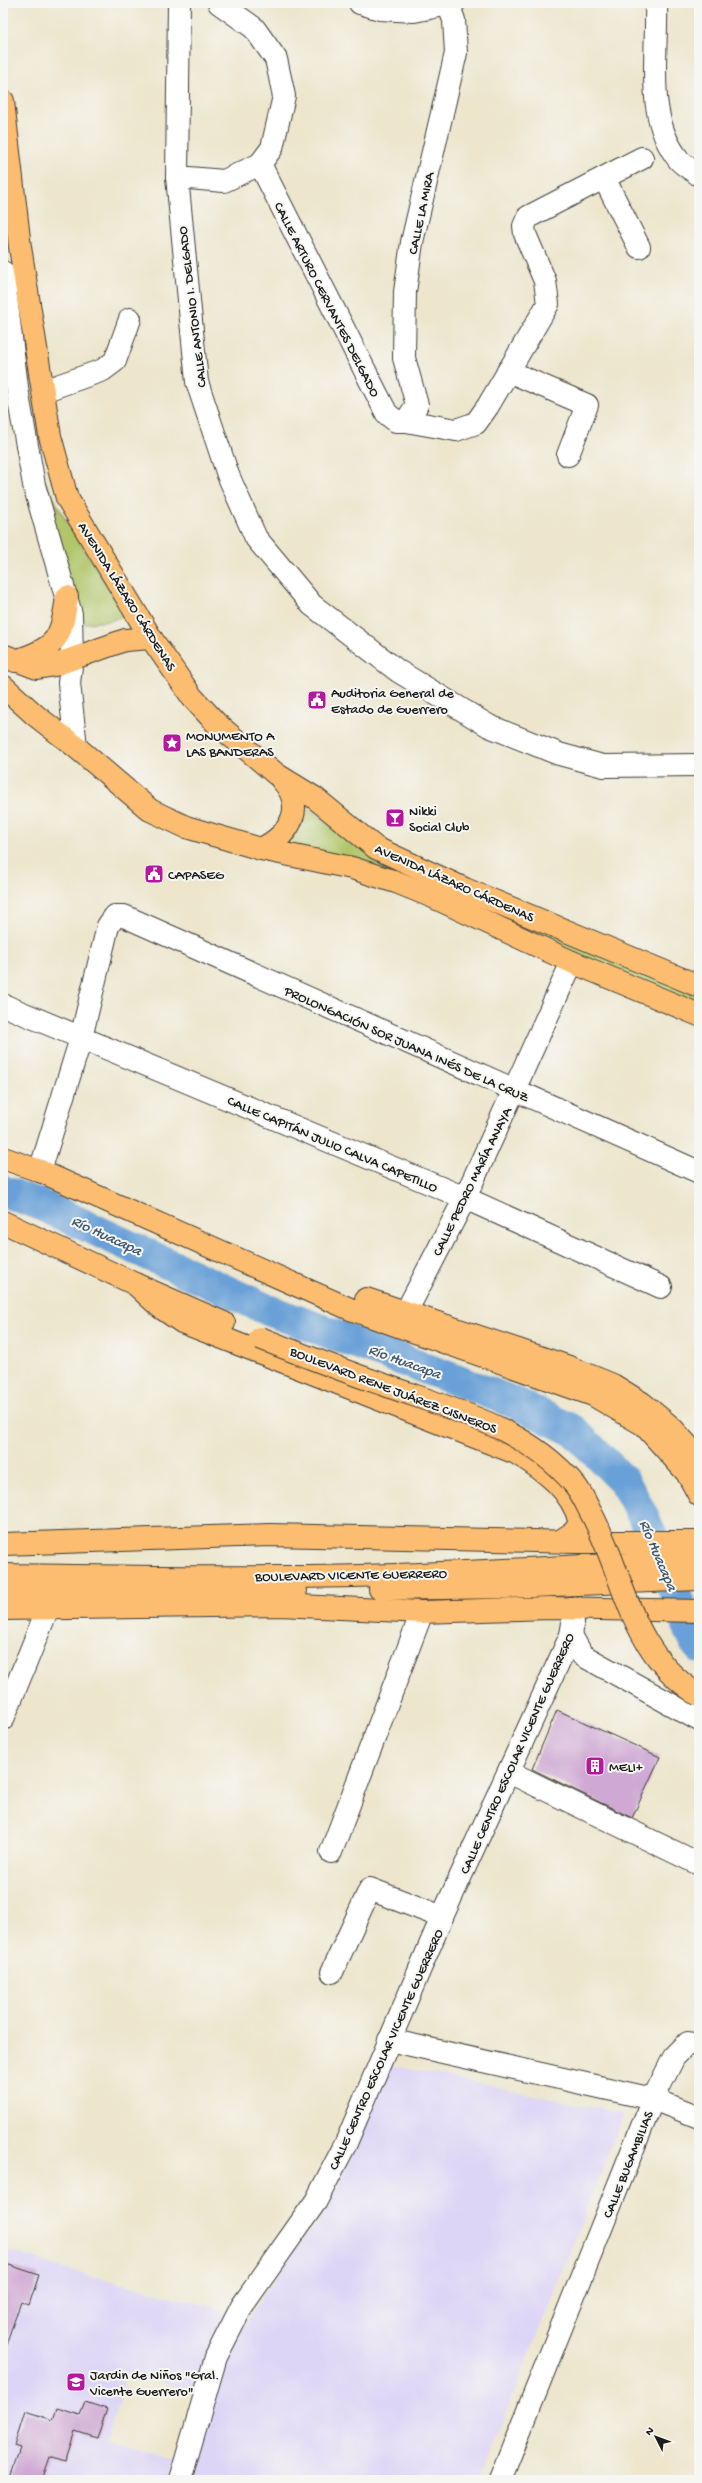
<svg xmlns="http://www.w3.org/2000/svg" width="702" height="2483" font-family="'Gochi Hand',sans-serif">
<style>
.built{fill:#ddd5f6}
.green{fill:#b1c569;stroke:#667042}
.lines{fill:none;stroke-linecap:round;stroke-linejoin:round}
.river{stroke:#69a0d7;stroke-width:32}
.building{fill:#cfa9d4}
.minor-casing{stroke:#3b3a37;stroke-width:24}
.major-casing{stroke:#3b3a37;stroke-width:24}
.highway-casing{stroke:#3b3a37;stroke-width:24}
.minor{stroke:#fff;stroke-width:22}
.major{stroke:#fcbd6f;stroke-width:22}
.highway{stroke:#fcbd6f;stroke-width:22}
.major-bridge-casing{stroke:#3b3a37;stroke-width:24;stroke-linecap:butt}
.major-bridge{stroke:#fcbd6f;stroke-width:22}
.labels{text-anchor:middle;stroke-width:4;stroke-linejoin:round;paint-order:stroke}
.street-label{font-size:14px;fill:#1c1c1c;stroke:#f6f6f2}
.poi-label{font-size:14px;fill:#1c1c1c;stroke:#f6f6f2;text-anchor:start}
.water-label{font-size:15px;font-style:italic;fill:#3f5770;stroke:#f6f6f2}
</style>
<rect width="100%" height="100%" fill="#f6f6f2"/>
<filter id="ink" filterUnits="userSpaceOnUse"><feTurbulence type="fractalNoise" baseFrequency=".025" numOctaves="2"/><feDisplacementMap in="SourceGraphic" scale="8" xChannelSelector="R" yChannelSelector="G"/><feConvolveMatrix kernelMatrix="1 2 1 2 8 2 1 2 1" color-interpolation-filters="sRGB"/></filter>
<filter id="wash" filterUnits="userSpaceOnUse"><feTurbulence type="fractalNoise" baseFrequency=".012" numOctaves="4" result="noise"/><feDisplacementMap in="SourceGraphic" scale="16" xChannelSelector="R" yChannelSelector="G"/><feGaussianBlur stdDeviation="0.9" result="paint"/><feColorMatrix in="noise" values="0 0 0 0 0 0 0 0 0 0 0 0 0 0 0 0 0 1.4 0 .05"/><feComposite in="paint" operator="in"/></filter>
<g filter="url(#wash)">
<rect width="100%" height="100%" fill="#ede6cd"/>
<g class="built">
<polygon points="391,2065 624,2114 480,2480 188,2480 223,2358 249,2316 332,2198"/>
<polygon points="3,2248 69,2270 231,2312 199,2392 127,2372 106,2443 175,2461 170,2480 3,2480"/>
</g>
<g class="green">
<polygon points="3,234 17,310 35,442 44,480 64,517 125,615 110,621 79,624 42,502 3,276"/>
<polygon points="301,802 350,838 699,995 699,1006 283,844"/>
</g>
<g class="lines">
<polyline class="river" points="3,1191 41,1205 268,1310 448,1377 518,1404 574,1431 624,1481 644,1518 695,1642 699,1647"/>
</g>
<g id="blocks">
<g class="building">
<polygon points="557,1710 660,1757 632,1818 532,1769"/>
<polygon points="3,2263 39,2275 29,2305 21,2302 5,2347 3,2347"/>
<polygon points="85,2402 107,2409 97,2438 75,2431 65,2462 50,2457 42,2480 9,2480 20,2448 14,2446 25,2411 53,2420 57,2408 80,2415"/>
</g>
</g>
</g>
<g filter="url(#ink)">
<use href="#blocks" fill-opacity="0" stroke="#3b3a37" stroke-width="1"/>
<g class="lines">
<g class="minor-casing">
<g id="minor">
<polyline points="179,3 177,177 197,382 228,475 256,538 312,605 398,671 489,726 559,754 603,766 699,765"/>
<polyline points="360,3 380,9 414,11 454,3"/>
<path d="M 656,3 C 658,55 644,117 679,160 C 684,166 693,170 699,175"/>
<polyline points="260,164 387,414 396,421 406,421 456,430 476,423 488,406 548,304 545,281 525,234 524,226 528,217 642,158"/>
<polyline points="177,177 224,181 260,164 272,148 284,96 276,59 254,28 219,3"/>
<polyline points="604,178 639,247"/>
<polyline points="3,272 18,395 34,485 71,614 72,658 69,683 76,747"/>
<polyline points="508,371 587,405 568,455"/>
<polyline points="43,391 103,370 115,361 130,319"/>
<polyline points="406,421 417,405 404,358 405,292 412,242 456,53 454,20 448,4"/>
<polyline points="3,1005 465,1198 661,1287"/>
<polyline points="40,1171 81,1038 108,926 115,916 124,916 699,1172"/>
<polyline points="406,1312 465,1198 572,962"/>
<polyline points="571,1635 582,1655 699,1720"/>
<polyline points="3,1719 48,1608"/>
<polyline points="509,1772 699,1864"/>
<polyline points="331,1852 422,1612"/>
<polyline points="332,1972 370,1889 442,1917"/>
<polyline points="389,2040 653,2099 699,2117"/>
<polyline points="180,2480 216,2357 242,2306 316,2201 346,2143 442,1917 571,1635 573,1623 571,1608"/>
<polyline points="500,2480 653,2099 674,2057 688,2043 699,2045"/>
</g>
</g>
<g class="major-casing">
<g id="major">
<polyline points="3,101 20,247 50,436 67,498 151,638 192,697 217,724 276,774 315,798 376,848 465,889 699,986"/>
<polyline points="3,655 37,668 55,665 125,640 151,638"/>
<path d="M 15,661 C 57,648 61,639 67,597"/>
<polyline points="3,686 35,715 76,747 150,810 186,827 261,849 352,868 396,882 433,897 572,962 699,1015"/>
<path d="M 261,849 C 291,834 307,806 281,779"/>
<polyline points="3,1158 40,1171 350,1309 593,1395 644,1425 687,1473 699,1495"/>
<polyline points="3,1222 135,1284 224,1323"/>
<path d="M 135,1284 L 160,1307 L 182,1322 L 516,1453 C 544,1470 572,1490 580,1523 L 574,1532 L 560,1541"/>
<polyline points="366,1299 569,1367 613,1385 642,1403 672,1428 699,1458"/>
<polyline points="3,1544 270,1535 576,1542 699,1542"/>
<polyline points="3,1609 280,1605 422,1612 550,1608 699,1611"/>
</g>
</g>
<g class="highway-casing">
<g id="highway">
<path d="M 3,1575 C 95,1576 187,1578 279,1577 C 419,1577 559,1566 699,1561"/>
<polyline points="380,1589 507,1587 699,1579"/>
<polyline points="3,1593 254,1593 296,1591"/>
</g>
</g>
<use href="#minor" class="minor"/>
<use href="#major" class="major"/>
<use href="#highway" class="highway"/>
<g class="major-bridge-casing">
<path id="major-bridge" d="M 260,1338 C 300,1354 341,1370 382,1384 C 450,1409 527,1427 575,1485 C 581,1492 586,1503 590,1511 C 626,1576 628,1652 699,1695"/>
</g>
<use href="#major-bridge" class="major-bridge"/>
</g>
</g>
<defs>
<g id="civic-square" transform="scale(1)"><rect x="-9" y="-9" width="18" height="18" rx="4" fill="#b5179e" stroke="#f6f6f2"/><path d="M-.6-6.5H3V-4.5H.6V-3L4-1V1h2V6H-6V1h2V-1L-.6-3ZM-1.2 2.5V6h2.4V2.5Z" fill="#fff"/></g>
<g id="sight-square" transform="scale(1)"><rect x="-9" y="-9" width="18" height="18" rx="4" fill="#b5179e" stroke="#f6f6f2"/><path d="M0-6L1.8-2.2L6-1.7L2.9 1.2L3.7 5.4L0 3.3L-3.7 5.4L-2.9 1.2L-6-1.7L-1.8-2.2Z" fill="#fff"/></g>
<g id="bar-square" transform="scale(1)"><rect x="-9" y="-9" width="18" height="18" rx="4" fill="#b5179e" stroke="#f6f6f2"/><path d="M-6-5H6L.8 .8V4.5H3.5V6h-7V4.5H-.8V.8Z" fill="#fff"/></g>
<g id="building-square" transform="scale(1)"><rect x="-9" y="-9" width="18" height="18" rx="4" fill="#b5179e" stroke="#f6f6f2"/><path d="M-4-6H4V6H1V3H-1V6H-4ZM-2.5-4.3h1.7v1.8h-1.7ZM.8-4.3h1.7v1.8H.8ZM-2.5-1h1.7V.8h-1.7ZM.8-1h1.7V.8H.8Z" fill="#fff"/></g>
<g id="school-square" transform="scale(1)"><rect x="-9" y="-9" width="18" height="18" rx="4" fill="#b5179e" stroke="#f6f6f2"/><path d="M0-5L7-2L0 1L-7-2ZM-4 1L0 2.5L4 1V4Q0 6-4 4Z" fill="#fff"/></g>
</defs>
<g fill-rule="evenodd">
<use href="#civic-square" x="317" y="700"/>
<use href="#sight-square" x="172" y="743"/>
<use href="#bar-square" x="395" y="818"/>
<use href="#civic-square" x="154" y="874"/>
<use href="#building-square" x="595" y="1766"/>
<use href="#school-square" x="76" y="2382"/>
</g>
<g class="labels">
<g class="street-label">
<text transform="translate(420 213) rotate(-78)" y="5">CALLE LA MIRA</text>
<text transform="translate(328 299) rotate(63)" y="5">CALLE ARTURO CERVANTES DELGADO</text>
<text transform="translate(191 307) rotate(-97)" y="5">CALLE ANTONIO I. DELGADO</text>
<text transform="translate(128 596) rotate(58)" y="5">AVENIDA LÁZARO CÁRDENAS</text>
<text transform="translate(455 882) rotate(24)" y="5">AVENIDA LÁZARO CÁRDENAS</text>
<text transform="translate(407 1043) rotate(24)" y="5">PROLONGACIÓN SOR JUANA INÉS DE LA CRUZ</text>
<text transform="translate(333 1143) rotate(23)" y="5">CALLE CAPITÁN JULIO CALVA CAPETILLO</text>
<text transform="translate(471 1181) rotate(-64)" y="5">CALLE PEDRO MARÍA ANAYA</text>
<text transform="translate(394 1389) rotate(21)" y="5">BOULEVARD RENE JUÁREZ CISNEROS</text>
<text transform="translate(351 1574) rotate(-1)" y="5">BOULEVARD VICENTE GUERRERO</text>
<text transform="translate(516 1753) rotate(-66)" y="5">CALLE CENTRO ESCOLAR VICENTE GUERRERO</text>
<text transform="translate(385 2049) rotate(-66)" y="5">CALLE CENTRO ESCOLAR VICENTE GUERRERO</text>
<text transform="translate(627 2164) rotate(-68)" y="5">CALLE BUGAMBILIAS</text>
</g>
<g class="poi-label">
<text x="331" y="697">Auditoria General de<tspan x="331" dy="16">Estado de Guerrero</tspan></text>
<text x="186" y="740">MONUMENTO A<tspan x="186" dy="16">LAS BANDERAS</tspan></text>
<text x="409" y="815">Nikki<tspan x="409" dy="16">Social Club</tspan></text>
<text x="168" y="879">CAPASEG</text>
<text x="609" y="1771">MELI+</text>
<text x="90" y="2379">Jardin de Niños "Gral.<tspan x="90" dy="16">Vicente Guerrero"</tspan></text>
</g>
<g class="water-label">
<text transform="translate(107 1235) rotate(25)" y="5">Río Huacapa</text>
<text transform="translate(405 1361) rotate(20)" y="5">Río Huacapa</text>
<text transform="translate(659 1555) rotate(67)" y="5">Río Huacapa</text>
</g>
</g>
<rect width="702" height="2483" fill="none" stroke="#f6f6f2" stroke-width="16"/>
<g transform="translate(656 2437) rotate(312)" stroke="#f6f6f2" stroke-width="3" paint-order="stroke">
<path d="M0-3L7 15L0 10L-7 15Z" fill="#1c1c1c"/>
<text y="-6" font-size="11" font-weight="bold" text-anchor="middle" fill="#1c1c1c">N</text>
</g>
</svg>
